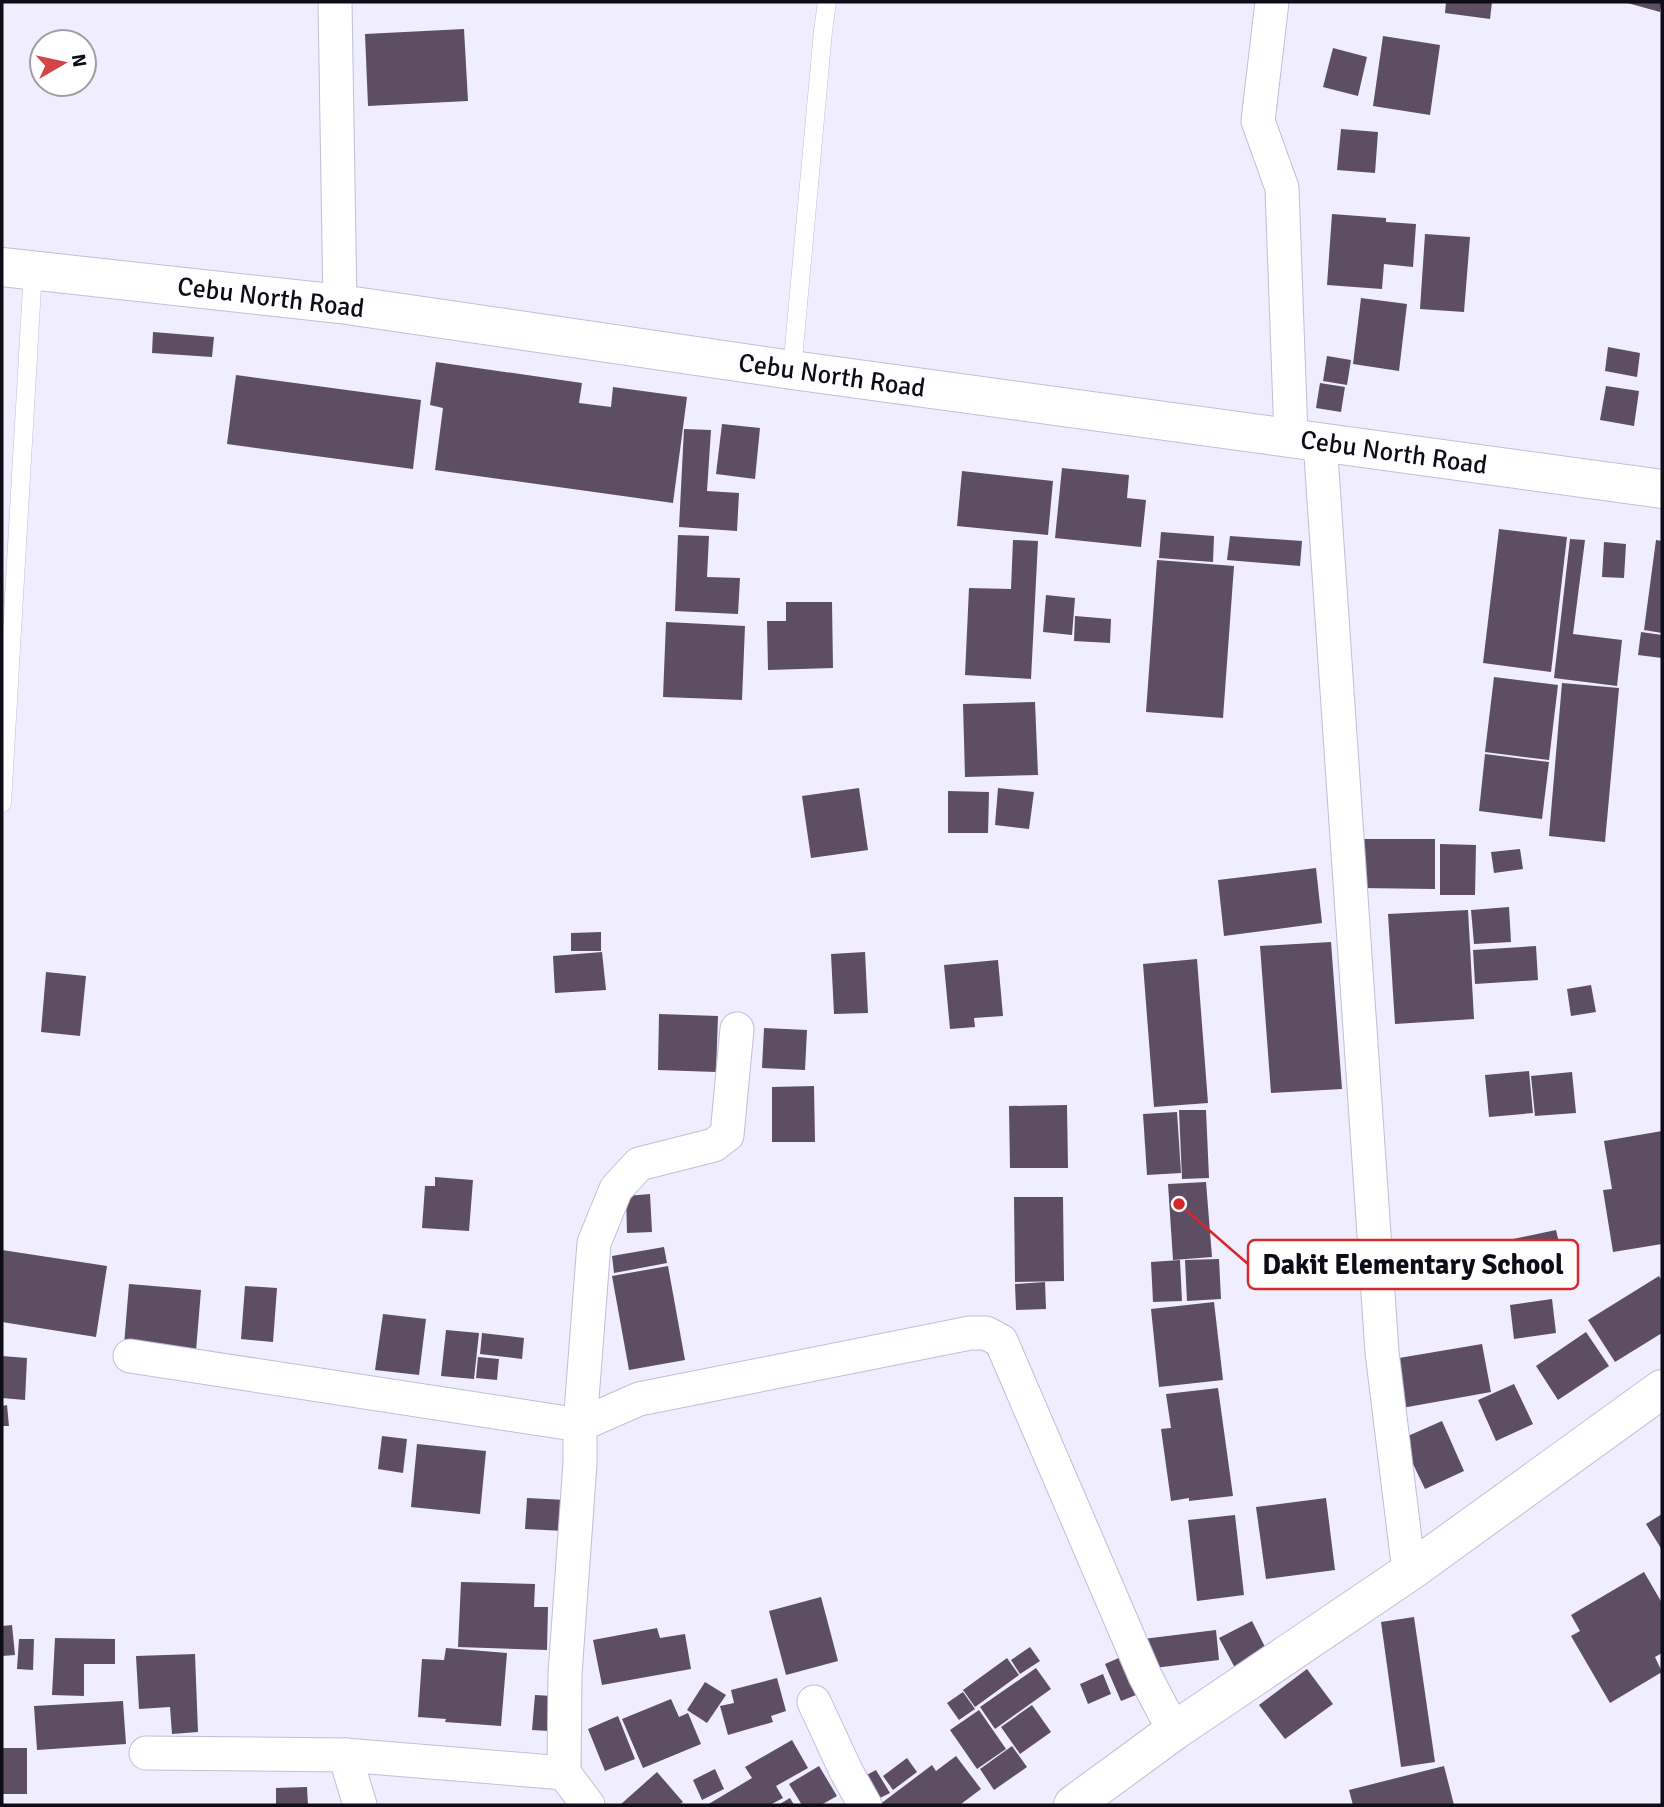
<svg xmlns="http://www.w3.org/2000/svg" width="1664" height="1807" font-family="Signika,sans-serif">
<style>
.building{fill:#5d4e64}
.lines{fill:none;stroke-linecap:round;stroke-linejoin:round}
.service-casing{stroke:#c2bdd9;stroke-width:19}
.minor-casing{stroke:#c2bdd9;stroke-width:35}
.secondary-casing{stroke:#c2bdd9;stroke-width:40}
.trunk-casing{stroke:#c2bdd9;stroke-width:40}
.service{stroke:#fff;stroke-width:18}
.minor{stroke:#fff;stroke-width:33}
.secondary{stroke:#fff;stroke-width:38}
.trunk{stroke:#fff;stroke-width:38}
.labels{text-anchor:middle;stroke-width:7;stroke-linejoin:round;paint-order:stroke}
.street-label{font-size:26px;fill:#0e0c16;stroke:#fff}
.leader{fill:none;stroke:#d62828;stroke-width:2.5}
.callout-dot{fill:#d62828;stroke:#fff;stroke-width:2.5}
.callout{fill:#fff;stroke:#d62828;stroke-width:2.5}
.callout-label{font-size:28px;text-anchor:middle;font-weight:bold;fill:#0e0c16}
</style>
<rect width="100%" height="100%" fill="#f0edff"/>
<g class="building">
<polygon points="1446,2 1492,2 1490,19 1445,13"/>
<polygon points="1624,2 1662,2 1662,3 1660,12"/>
<polygon points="464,29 468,101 368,106 365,34"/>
<polygon points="1383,36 1440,45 1430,115 1373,106"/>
<polygon points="1333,48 1367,57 1358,96 1323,87"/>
<polygon points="1341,129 1378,132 1375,173 1337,170"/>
<polygon points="1332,214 1386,218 1386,222 1416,224 1413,267 1384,264 1382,289 1327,285"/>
<polygon points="1425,234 1470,237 1464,312 1420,309"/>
<polygon points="1361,298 1407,304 1399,371 1353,364"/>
<polygon points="153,332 214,337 212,357 152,353"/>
<polygon points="1608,347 1640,353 1637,377 1605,371"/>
<polygon points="1327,356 1351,360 1347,385 1323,381"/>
<polygon points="436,362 582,383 579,403 611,407 613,387 687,397 673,503 435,470 443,408 430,405"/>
<polygon points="236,375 421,400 413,469 227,444"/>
<polygon points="1320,383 1345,387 1341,412 1316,408"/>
<polygon points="1606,386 1639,391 1634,426 1600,420"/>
<polygon points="722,424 760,428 755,479 716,474"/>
<polygon points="684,429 711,430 707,491 739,493 737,531 679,527"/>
<polygon points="1062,468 1129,475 1127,498 1146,500 1141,547 1055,538"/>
<polygon points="962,471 1053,481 1048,535 957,526"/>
<polygon points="1499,529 1567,537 1551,672 1483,663"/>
<polygon points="1161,532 1214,536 1213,562 1159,558"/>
<polygon points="678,535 709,536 707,577 740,578 738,614 675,611"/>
<polygon points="1230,536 1302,541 1300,566 1227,560"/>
<polygon points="1570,539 1585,540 1573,634 1622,640 1617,686 1554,678"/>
<polygon points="1013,540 1038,541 1031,679 965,675 969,588 1011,589"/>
<polygon points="1656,540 1662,541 1662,633 1644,630"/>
<polygon points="1604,542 1626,544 1624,578 1602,577"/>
<polygon points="1157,560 1234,566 1223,718 1146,712"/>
<polygon points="1046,595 1075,598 1072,635 1043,632"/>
<polygon points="786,602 832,602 833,668 768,670 767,621 786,621"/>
<polygon points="1075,616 1111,619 1110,643 1074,641"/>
<polygon points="666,622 745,626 742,700 663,697"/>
<polygon points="1641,632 1662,635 1662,658 1638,655"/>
<polygon points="1494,677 1558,685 1549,760 1485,752"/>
<polygon points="1562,683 1619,688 1605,842 1549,836"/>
<polygon points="1035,702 1038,775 965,777 963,704"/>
<polygon points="1485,754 1549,762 1542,819 1479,811"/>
<polygon points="859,788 868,850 811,858 802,796"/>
<polygon points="998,788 1034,792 1029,829 995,825"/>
<polygon points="948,791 989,792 988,833 948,833"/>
<polygon points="1360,839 1435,839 1435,889 1359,888"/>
<polygon points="1440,844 1476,845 1475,895 1440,895"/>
<polygon points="1520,849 1523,869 1494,873 1491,852"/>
<polygon points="1316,868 1322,923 1224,936 1218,880"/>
<polygon points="1509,907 1511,942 1474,944 1471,910"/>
<polygon points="1468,910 1474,1019 1395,1024 1388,914"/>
<polygon points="601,932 601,951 571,951 571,933"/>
<polygon points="1331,942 1342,1089 1271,1093 1260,946"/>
<polygon points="1536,946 1538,980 1475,984 1473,950"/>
<polygon points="602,952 606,990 555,993 553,956"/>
<polygon points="865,952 868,1013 834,1014 831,954"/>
<polygon points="1197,959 1208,1103 1154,1107 1143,964"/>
<polygon points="998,960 1003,1016 974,1018 975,1027 950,1029 944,965"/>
<polygon points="46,972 86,976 80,1036 41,1032"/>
<polygon points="1591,985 1596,1012 1571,1016 1567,989"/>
<polygon points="659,1014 718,1016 716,1072 658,1070"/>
<polygon points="764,1028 807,1030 805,1070 762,1068"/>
<polygon points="1529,1071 1533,1113 1489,1117 1485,1075"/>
<polygon points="1572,1072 1576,1113 1535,1116 1531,1076"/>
<polygon points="814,1086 815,1142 772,1142 772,1087"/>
<polygon points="1067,1105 1068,1168 1010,1168 1009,1106"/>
<polygon points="1179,1110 1206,1110 1209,1178 1182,1179"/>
<polygon points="1177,1112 1181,1173 1147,1175 1143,1114"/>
<polygon points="1662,1131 1662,1244 1613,1252 1603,1190 1612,1189 1604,1141"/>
<polygon points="435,1177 473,1180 469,1231 422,1228 425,1186 435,1186"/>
<polygon points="1206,1182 1212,1257 1173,1260 1168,1184"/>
<polygon points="650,1194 652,1232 627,1233 626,1196"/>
<polygon points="1014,1197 1063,1197 1064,1281 1015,1282"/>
<polygon points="1556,1230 1563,1259 1519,1268 1513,1239"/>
<polygon points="664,1247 667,1263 614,1273 612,1256"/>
<polygon points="2,1250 107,1266 96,1337 2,1322"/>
<polygon points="1219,1259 1221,1299 1187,1301 1185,1260"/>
<polygon points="1180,1260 1182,1301 1153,1302 1151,1262"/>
<polygon points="668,1266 685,1360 629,1370 612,1276"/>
<polygon points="1659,1276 1662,1281 1662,1333 1615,1362 1588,1320"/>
<polygon points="1045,1282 1046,1309 1016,1310 1015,1284"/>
<polygon points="129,1284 201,1290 196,1351 124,1345"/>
<polygon points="245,1286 277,1288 273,1342 241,1339"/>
<polygon points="1552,1299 1556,1333 1514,1339 1510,1305"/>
<polygon points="1214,1302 1223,1380 1159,1387 1151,1309"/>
<polygon points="383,1314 426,1319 419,1375 375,1370"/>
<polygon points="446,1330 479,1333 474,1379 441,1376"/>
<polygon points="1586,1332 1609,1366 1558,1400 1536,1366"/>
<polygon points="482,1333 524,1338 522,1359 480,1354"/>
<polygon points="1482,1344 1491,1392 1402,1408 1393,1359"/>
<polygon points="2,1356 27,1358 25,1400 2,1398"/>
<polygon points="478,1357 499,1359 497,1380 476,1378"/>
<polygon points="1514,1384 1533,1424 1496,1441 1478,1400"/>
<polygon points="1218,1388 1233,1496 1189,1501 1189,1498 1171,1501 1161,1429 1171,1428 1166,1394"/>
<polygon points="7,1405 9,1426 2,1426 2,1406"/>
<polygon points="1442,1421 1464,1471 1425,1489 1401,1439"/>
<polygon points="382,1436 407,1439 403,1473 378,1469"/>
<polygon points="417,1444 486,1451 480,1514 411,1507"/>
<polygon points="527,1498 566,1500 564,1531 525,1529"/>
<polygon points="1326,1498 1335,1570 1266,1579 1256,1507"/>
<polygon points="1662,1514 1662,1550 1646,1524"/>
<polygon points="1235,1515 1244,1595 1197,1601 1188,1520"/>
<polygon points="1644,1572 1662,1603 1662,1653 1655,1657 1662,1672 1610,1703 1571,1636 1580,1631 1571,1615"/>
<polygon points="461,1582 535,1584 534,1607 548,1607 547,1650 458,1647"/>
<polygon points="821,1597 838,1661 786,1675 769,1611"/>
<polygon points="1414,1617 1435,1762 1401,1767 1381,1622"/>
<polygon points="1252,1621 1267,1651 1235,1668 1219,1638"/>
<polygon points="12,1625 15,1655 2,1656 2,1626"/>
<polygon points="657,1628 660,1638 685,1634 691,1669 602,1685 593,1640"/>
<polygon points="1216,1630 1219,1660 1146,1669 1143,1639"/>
<polygon points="55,1638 115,1639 115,1664 84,1664 84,1696 52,1695"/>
<polygon points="19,1639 34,1639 33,1670 17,1669"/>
<polygon points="1030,1647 1040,1661 1020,1674 1011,1660"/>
<polygon points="446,1648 507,1653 501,1726 445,1722 446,1719 418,1717 422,1659 444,1660"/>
<polygon points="1130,1653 1146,1691 1121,1701 1105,1664"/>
<polygon points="195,1654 198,1732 172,1734 170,1707 139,1709 136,1656"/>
<polygon points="1007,1658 1019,1675 975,1707 963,1690"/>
<polygon points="1036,1668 1051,1689 995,1729 980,1707"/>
<polygon points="1307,1669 1333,1704 1285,1739 1259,1705"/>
<polygon points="1103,1674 1111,1694 1088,1704 1080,1684"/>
<polygon points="777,1678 786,1711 771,1716 773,1722 728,1735 720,1706 734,1703 731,1690"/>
<polygon points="705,1682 726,1695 707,1723 687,1710"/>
<polygon points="963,1692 975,1709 959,1720 947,1703"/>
<polygon points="535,1695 552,1696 549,1731 532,1730"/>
<polygon points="671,1699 679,1717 688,1713 701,1744 643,1768 622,1719"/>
<polygon points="123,1701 126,1744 37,1750 34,1706"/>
<polygon points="1032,1705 1051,1732 1020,1754 1001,1727"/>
<polygon points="979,1710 1006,1749 977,1769 950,1730"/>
<polygon points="618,1716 635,1759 605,1771 588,1729"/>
<polygon points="792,1740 808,1768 776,1786 783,1798 770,1805 707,1805 752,1778 745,1767"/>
<polygon points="1012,1746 1027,1767 994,1790 980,1769"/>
<rect x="2" y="1748" width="25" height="46"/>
<polygon points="956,1756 981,1789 961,1804 962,1805 879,1805 932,1765 936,1771"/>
<polygon points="907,1758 917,1772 893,1790 883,1776"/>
<polygon points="819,1766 837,1796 821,1805 802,1805 789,1784"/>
<polygon points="1444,1766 1454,1805 1353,1805 1349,1790"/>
<polygon points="715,1769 724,1789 702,1800 693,1780"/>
<polygon points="876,1770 890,1793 874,1801 861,1778"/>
<polygon points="657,1772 683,1802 679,1805 620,1805"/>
<polygon points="307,1787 308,1805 276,1805 276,1788"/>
<polygon points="790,1798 794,1805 778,1805"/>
</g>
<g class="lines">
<g class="service-casing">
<g id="service">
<polyline points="792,370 823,31 827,2"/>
<polyline points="2,803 33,270"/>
</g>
</g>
<g class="minor-casing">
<g id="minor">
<polyline points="335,2 340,304"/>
<polyline points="1272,2 1258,121 1282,188 1291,437"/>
<polyline points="1320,441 1382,1352 1409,1572"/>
<polyline points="737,1029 727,1135 714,1145 639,1164 616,1189 594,1243 580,1425 639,1399 970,1333 986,1333 1001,1341 1145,1676 1174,1731"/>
<polyline points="130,1356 580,1425 580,1463 565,1674 564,1773 588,1805"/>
<polyline points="814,1702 846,1771 865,1805"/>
<polyline points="146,1753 345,1755 360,1805"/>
<polyline points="345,1755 564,1773"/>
</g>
</g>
<g class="secondary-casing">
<polyline id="secondary" points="1073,1805 1174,1731 1409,1572 1662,1389"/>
</g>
<g class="trunk-casing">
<polyline id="trunk" points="2,267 340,304 792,370 1662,489"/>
</g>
<use href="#service" class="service"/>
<use href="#minor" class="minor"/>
<use href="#secondary" class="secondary"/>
<use href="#trunk" class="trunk"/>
</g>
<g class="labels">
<g class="street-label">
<text transform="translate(271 297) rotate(7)" y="9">Cebu North Road</text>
<text transform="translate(832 375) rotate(8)" y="9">Cebu North Road</text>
<text transform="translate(1394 452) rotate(8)" y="9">Cebu North Road</text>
</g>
</g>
<path class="leader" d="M1179 1204L1248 1264"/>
<circle class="callout-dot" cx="1179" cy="1204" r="7"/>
<rect class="callout" x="1248" y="1240" width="330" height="49" rx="7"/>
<g class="callout-label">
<text x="1413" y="1274">Dakit Elementary School</text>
</g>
<rect width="1664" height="1807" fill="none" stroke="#0e0c16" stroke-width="7"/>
<g transform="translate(63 63) rotate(81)"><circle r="33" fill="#ffffff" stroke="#9f9ea2" stroke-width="2"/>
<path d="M0-5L12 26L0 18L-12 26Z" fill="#d44548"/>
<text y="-10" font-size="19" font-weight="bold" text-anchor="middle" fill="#0e0c16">N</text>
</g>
</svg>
